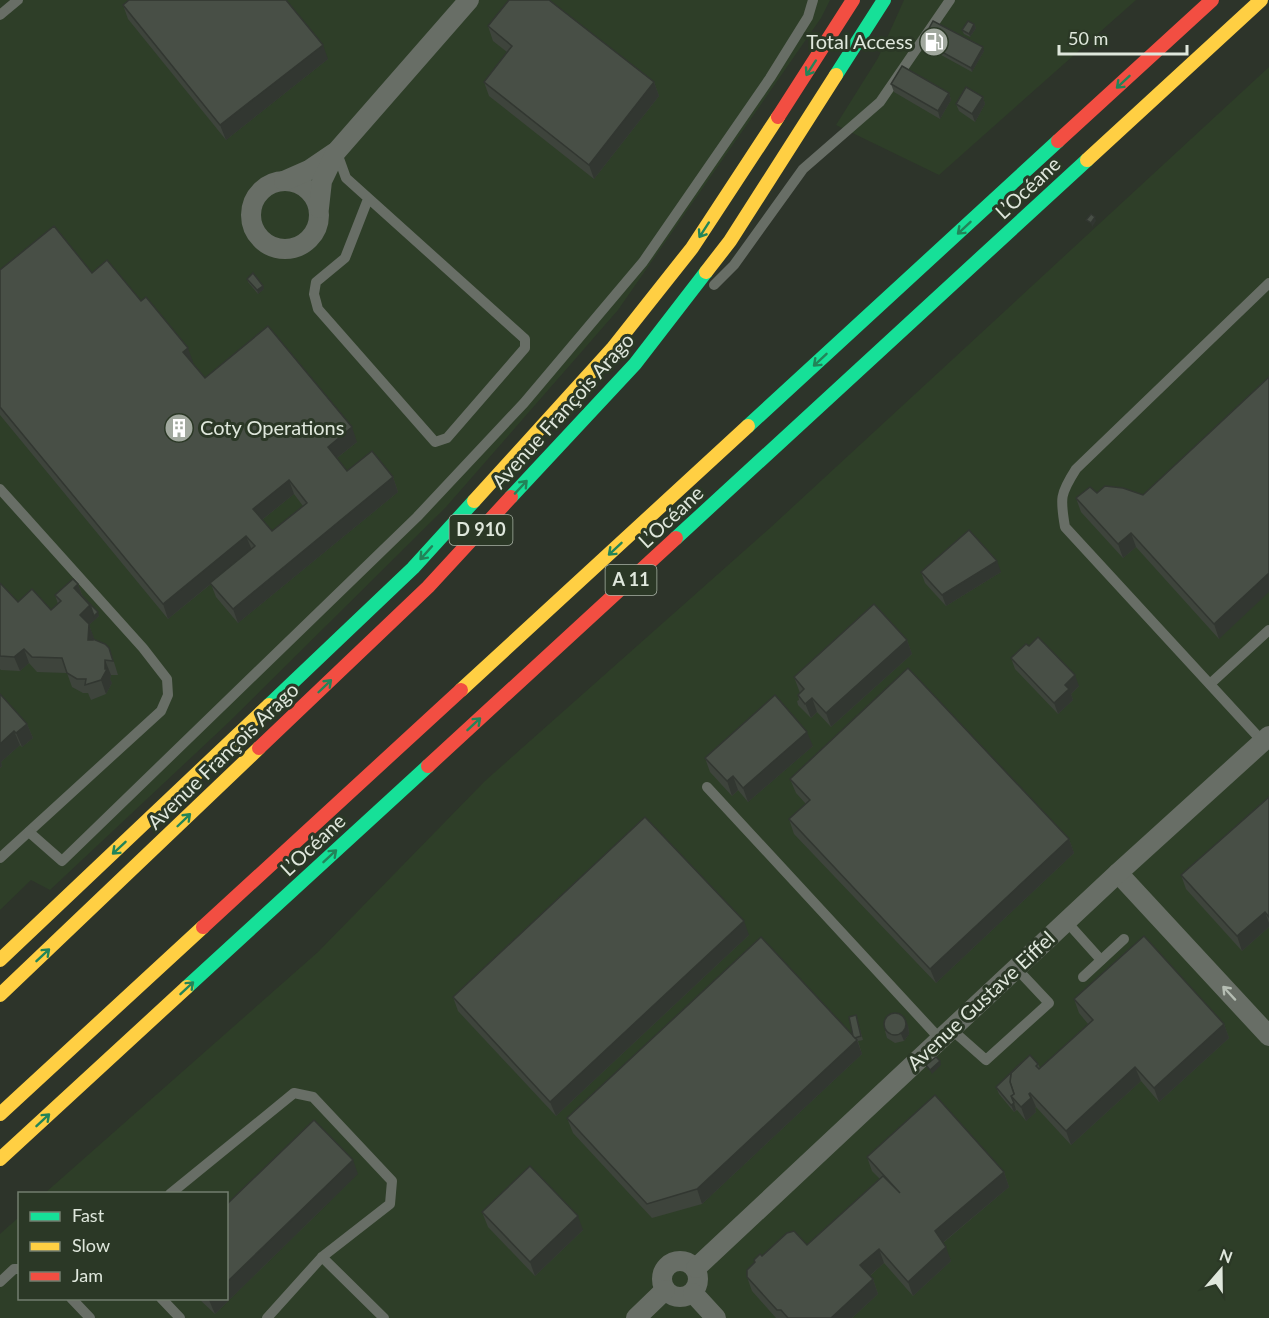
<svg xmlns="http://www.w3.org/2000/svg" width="1269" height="1318" font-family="Lato,sans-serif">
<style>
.built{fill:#2e3e28}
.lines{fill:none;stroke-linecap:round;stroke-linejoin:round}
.lane{stroke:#686e66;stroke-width:10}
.street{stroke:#686e66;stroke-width:20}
.fast{stroke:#16e098;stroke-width:14}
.slow{stroke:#ffcf43;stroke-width:14}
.jam{stroke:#f24e42;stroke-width:14}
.wall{fill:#3e443c;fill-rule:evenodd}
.shaded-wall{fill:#323731}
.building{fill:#484f46;stroke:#323731;stroke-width:1.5;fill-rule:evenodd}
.oneway{stroke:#228459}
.oneway2{stroke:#b5bdb3}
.labels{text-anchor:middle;stroke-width:6;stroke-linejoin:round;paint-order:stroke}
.shield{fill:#2b3826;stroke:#a9b2a5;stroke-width:1.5}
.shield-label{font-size:18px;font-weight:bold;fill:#dfe7dc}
.poi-label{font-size:20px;fill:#dfe7dc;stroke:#2b3826;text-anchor:end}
.street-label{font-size:20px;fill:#dfe7dc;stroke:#2b3826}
</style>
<rect width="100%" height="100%" fill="#2d342a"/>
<g class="built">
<polygon points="0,0 830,0 821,18 618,310 446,507 229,722 50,890 31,880 0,910"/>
<polygon points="904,0 1136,0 939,175 836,125 878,58"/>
<polygon points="1269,67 1269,1318 0,1318 0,1234 19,1217 20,1298 226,1298 226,1194 45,1193 318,952 485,781 770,528"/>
</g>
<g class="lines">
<g class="lane">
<polyline points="0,15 18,0"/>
<polyline points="337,153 346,178 525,339 525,348 447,438 435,442 318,309 314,294 316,282 345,258 368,199"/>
<polyline points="714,285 734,265 803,169 880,102 950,0"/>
<polyline points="0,489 143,648 167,679 168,695 161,711 0,858"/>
<polyline points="1210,684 1269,630"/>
<path d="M 1263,742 L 1065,527 C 1060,498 1060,494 1076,469 L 1269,283"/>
<polyline points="707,787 940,1039"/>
<polyline points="29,832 62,861 417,517 524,403 643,262 770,78 808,17 813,0"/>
<polyline points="1066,921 1101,960"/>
<polyline points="1083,977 1124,939"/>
<polyline points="951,1029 986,1060 1049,1003 1016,968"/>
<polyline points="170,1194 294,1093 313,1097 392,1181 390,1204 322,1257 267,1318"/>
<polyline points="322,1257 384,1318"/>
<polyline points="0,1282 14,1269 20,1269"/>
<polyline points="71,1298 90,1318"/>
<polyline points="161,1298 180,1318"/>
</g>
<g class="street">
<circle cx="285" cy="215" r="34"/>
<polyline points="284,181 309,170 334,153"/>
<polyline points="319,208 322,181 336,152 469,0"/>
<polyline points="1118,873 1269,1036"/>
<circle cx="680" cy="1279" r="18"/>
<polyline points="696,1268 1118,873 1269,736"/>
<polyline points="693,1293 716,1318"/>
<polyline points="636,1318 665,1290"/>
</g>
<g class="fast">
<polyline points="836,75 884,0"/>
<polyline points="748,426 1058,141"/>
<polyline points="511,497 635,364 706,272"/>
<polyline points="676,538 1087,160"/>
<polyline points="269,705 413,568 474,501"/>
<polyline points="187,987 428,766"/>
</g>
<g class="slow">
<polyline points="1087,160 1261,0"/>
<polyline points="706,272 730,241 836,75"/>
<polyline points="474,501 612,349 692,248 778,117"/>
<polyline points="461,690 748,426"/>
<polyline points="0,960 269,705"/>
<polyline points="0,995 259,748"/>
<polyline points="0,1114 203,927"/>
<polyline points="0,1159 187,987"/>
</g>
<g class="jam">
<polyline points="778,117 853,0"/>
<polyline points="1058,141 1212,0"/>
<polyline points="259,748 428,587 511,497"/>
<polyline points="428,766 676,538"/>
<polyline points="203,927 461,690"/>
</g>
</g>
<g class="wall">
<polygon points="123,5 328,59 226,140 128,19"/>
<polygon points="974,24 976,28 970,37 964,34 962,30"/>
<polygon points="488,26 654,82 659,96 594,179 489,96 484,82 507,52 493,41"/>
<polygon points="922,41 984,51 972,72 923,45"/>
<polygon points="891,84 949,93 951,100 940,119 894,92"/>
<polygon points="983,97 985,104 975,122 959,111 956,104"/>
<path d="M 0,270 L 193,362 L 192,363 L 205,378 L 357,442 L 337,458 L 347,471 L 393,477 L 398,492 L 238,623 L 216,597 L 211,584 L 168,619 L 0,415 ZM 294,494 L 303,506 L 272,531 L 262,520 Z"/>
<polygon points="247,279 264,289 258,294 248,282"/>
<polygon points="1269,377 1219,639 1136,547 1123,558 1081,512 1076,498 1097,493 1143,495"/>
<polygon points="921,572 1001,572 946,606 925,583"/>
<polygon points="0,583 18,602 51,610 58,604 55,595 78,584 82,595 99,616 89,625 94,639 114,662 118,675 111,675 110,679 112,683 106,694 91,700 88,693 83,693 72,687 67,673 37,672 29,663 20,671 1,670 0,669"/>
<polygon points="907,640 912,654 831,727 817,712 811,718 798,705 797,701 799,700 798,695 800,693 794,677"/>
<polygon points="1011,658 1079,686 1071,694 1073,700 1058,714 1015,669"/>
<polygon points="0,694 27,724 33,738 22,747 20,745 1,762 2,766 0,768"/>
<polygon points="813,746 748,802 738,790 732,796 710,772 705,758"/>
<polygon points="790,779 1069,839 1074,853 936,983 794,834 789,819 806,804 796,793"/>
<polygon points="1269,797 1269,927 1242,951 1186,889 1181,875"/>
<polygon points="749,935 556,1116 458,1011 453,997"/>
<polygon points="1074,999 1224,1024 1229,1038 1159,1102 1141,1081 1071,1145 1036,1107 1035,1108 1036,1112 1026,1121 1017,1110 1014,1112 999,1094 996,1087 1038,1064 1040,1068 1088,1024 1079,1013"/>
<polygon points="856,1015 863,1040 858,1041 862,1054 702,1204 652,1218 573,1133 567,1118 853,1036"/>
<polygon points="908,1025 909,1034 904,1041 895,1043 887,1038 885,1031"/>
<polygon points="867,1157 1004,1172 1009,1187 943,1243 951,1261 913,1296 884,1263 870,1276 873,1279 878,1294 852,1318 776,1318 752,1291 747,1277 755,1263 762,1256 807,1245 880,1179 872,1171"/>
<polygon points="358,1174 215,1314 199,1299 226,1299"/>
<polygon points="482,1212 583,1230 535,1276 488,1227"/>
</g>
<g class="shaded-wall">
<polygon points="974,24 976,28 970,37 969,34"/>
<polygon points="323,45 328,59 226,140 220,125"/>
<polygon points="983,47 984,51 972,72 971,68"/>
<polygon points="654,82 659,96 594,179 589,165"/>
<polygon points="949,93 951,100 940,119 938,111"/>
<polygon points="983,97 985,104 975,122 972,114"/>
<polygon points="1095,217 1096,221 1092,227 1091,223"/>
<polygon points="263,286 264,289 258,294 257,290"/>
<polygon points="188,348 193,362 188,366 183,352"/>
<polygon points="352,427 357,442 333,461 328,447"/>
<polygon points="393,477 398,492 238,623 233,609"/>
<polygon points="289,480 294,494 258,523 253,509"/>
<polygon points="1131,533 1136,547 1123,558 1118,544"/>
<polygon points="246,536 252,550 168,619 163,604"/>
<polygon points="997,561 1001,572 946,606 942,595"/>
<polygon points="1269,573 1269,592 1219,639 1214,624"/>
<polygon points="78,584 83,599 74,588"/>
<polygon points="90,605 98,612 99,616 89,625 94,638 93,655 80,615"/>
<polygon points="907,640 912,654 831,727 826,713"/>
<polygon points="24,649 29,663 20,671 14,657"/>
<polygon points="105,660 111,675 110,679 112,683 106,694 101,680 105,669"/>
<polygon points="1075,675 1079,686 1071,694 1073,700 1058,714 1054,703 1065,685"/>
<polygon points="812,698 817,712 811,718 805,703"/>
<polygon points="27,724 33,738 22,747 16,733"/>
<polygon points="14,731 20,745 1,762 2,766 0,768 0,744"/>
<polygon points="807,732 813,746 748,802 743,788"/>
<polygon points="733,776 738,790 732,796 727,781"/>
<polygon points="1069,839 1074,853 936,983 930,969"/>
<polygon points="1265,912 1269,923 1269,927 1242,951 1237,936"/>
<polygon points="744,921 749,935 556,1116 550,1102"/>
<polygon points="905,1018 908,1025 909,1034 904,1041 901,1034"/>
<polygon points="1224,1024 1229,1038 1159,1102 1154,1088"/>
<polygon points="857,1040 862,1054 702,1204 697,1189"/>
<polygon points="940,1061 941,1065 932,1074 930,1070"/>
<polygon points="1135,1067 1141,1081 1071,1145 1066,1131"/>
<polygon points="1030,1093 1036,1107 1035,1108 1036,1112 1026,1121 1021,1107"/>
<polygon points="1014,1103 1016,1110 1014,1112 1011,1105"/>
<polygon points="353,1160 358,1174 215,1314 209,1300 211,1299 226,1299 226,1283"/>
<polygon points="1004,1172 1009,1187 940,1245 935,1231"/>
<polygon points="578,1216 583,1230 535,1276 530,1262"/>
<polygon points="946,1247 951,1261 913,1296 908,1282"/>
<polygon points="879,1249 884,1263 866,1279 860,1265"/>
<polygon points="873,1279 878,1294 852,1318 831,1318"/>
</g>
<g class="building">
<polygon points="129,0 286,0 323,45 220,125 123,5"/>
<polygon points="509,0 549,0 654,82 589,165 484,82 512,46 488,26"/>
<polygon points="933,21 983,47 971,68 922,41"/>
<polygon points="968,21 974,24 969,34 962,30"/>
<polygon points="902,66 949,93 938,111 891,84"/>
<polygon points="966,87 983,97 972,114 956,104"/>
<polygon points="1091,214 1095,217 1091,223 1086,220"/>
<path d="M 54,226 L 92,273 L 107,260 L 141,301 L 146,297 L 188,348 L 183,352 L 205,378 L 268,326 L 352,427 L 328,447 L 347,471 L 372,451 L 393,477 L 233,609 L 210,583 L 255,546 L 246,536 L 163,604 L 0,407 L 0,270 ZM 289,480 L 307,503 L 272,531 L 253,509 Z"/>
<polygon points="253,273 263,286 257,290 247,279"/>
<polygon points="1269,377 1269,573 1214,624 1131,533 1118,544 1076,498 1090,487 1097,493 1105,486 1123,488 1143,495"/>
<polygon points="969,530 997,561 942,595 921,572"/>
<polygon points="73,579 78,584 74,588 90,605 80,615 89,624 88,640 93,640 93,639 105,644 109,648 113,661 105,660 105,669 107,669 101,680 85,685 86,679 77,679 67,673 62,658 32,657 24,649 14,657 0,656 0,583 18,602 32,589 51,610 61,601 55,595"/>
<polygon points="81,595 98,612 94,616 90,605"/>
<polygon points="874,604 907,640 826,713 812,698 805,704 798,695 804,689 794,677"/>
<polygon points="1038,637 1075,675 1065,685 1069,689 1054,703 1011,658 1026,644 1029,646"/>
<polygon points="908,668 1069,839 930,969 789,819 810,800 790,779"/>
<polygon points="0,694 27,724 16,733 14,731 0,744"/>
<polygon points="775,695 807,732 743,788 733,776 727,781 705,758"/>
<polygon points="1269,797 1269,917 1265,912 1237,936 1181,875"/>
<polygon points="645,817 744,921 550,1102 453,997"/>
<polygon points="1144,936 1224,1024 1154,1088 1135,1067 1066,1131 1030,1093 1029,1094 1031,1098 1021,1107 1011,1096 1014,1094 1010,1082 1011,1073 1030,1055 1038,1064 1036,1066 1039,1069 1093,1020 1074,999"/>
<polygon points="761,937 857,1040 697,1189 647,1204 567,1118"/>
<circle cx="895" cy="1024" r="11"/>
<polygon points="856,1015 861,1036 855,1038 853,1036 849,1017"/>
<polygon points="936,1057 940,1061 930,1070 926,1065"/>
<polygon points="1021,1063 1011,1073 1010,1082 1014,1094 1011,1096 1014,1103 1011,1105 996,1087"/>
<polygon points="935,1095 1004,1172 935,1231 946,1247 908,1282 879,1249 860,1265 873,1279 831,1318 788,1318 781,1310 777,1310 747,1277 747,1270 755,1262 754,1260 760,1254 762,1256 787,1233 794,1231 807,1245 883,1176 900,1193 867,1157"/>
<polygon points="314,1120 353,1160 226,1283 226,1205"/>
<polygon points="530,1166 578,1216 530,1262 482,1212"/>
</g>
<defs><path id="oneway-shaft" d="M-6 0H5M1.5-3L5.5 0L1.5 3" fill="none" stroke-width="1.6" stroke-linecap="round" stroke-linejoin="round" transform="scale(1.5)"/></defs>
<g class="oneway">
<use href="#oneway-shaft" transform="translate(811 68) rotate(123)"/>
<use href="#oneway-shaft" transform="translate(1123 82) rotate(137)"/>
<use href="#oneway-shaft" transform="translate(964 228) rotate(137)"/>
<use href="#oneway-shaft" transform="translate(704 230) rotate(123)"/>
<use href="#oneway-shaft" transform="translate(820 360) rotate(137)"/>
<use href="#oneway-shaft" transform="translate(521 487) rotate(-47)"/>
<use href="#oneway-shaft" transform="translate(615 549) rotate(137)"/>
<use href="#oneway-shaft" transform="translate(426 553) rotate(132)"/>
<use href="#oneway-shaft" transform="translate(325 686) rotate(-44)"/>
<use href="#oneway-shaft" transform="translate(474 724) rotate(-43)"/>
<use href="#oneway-shaft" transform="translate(184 820) rotate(-44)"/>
<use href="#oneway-shaft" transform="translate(119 848) rotate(137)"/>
<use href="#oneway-shaft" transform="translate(330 856) rotate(-43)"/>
<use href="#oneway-shaft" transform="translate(43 955) rotate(-43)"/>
<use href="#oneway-shaft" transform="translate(187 988) rotate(-43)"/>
<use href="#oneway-shaft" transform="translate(43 1120) rotate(-43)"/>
</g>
<use class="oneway2" href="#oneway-shaft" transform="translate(1229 993) rotate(-133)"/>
<defs>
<g id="fuel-disc" transform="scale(1.5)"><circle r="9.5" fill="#a1a89e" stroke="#2b3826"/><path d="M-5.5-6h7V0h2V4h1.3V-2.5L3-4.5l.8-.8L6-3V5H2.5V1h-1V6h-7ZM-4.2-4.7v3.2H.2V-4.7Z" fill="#fff"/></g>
<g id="building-disc" transform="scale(1.5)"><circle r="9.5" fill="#a1a89e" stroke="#2b3826"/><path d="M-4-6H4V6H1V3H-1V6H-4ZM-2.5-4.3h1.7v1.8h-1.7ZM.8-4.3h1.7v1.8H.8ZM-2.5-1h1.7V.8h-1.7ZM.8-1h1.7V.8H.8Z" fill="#fff"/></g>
</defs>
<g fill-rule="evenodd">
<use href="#fuel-disc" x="934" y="42"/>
<use href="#building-disc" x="179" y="428"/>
</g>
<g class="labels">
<g class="shield">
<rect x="449.5" y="515" width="63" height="30" rx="4.5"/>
<rect x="605.5" y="565" width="51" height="30" rx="4.5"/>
</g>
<g class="shield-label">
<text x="481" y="536">D 910</text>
<text x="631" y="586">A 11</text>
</g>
<g class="poi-label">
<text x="913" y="49">Total Access</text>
<text x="200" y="435" text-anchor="start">Coty Operations</text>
</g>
<g class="street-label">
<text transform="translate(1028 188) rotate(-43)" y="7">L’Océane</text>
<text transform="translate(563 411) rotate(-48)" y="7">Avenue François Arago</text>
<text transform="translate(671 517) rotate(-43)" y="7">L’Océane</text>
<text transform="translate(223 756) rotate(-44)" y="7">Avenue François Arago</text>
<text transform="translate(313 845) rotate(-43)" y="7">L’Océane</text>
<text transform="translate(981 1001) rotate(-43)" y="7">Avenue Gustave Eiffel</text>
</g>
</g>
<rect x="18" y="1192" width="210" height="108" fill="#2b3826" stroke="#737e6f" stroke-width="1.5"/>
<rect x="30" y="1212" width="30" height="9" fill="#16e098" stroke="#737e6f" stroke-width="1.5"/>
<text x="72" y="1222" font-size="18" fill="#dfe7dc">Fast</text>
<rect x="30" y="1242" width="30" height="9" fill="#ffcf43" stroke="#737e6f" stroke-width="1.5"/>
<text x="72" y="1252" font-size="18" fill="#dfe7dc">Slow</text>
<rect x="30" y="1272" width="30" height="9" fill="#f24e42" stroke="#737e6f" stroke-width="1.5"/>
<text x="72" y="1282" font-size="18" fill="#dfe7dc">Jam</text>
<g transform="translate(1221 1270) rotate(20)" stroke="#2b3826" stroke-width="4.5" paint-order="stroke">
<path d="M0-4.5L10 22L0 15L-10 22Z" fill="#dfe7dc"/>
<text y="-9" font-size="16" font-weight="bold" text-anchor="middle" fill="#dfe7dc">N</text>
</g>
<path d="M1059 45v9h128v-9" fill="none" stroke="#dfe7dc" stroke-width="3"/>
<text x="1068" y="45" font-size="18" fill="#dfe7dc" stroke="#2b3826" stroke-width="4.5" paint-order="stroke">50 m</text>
</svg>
